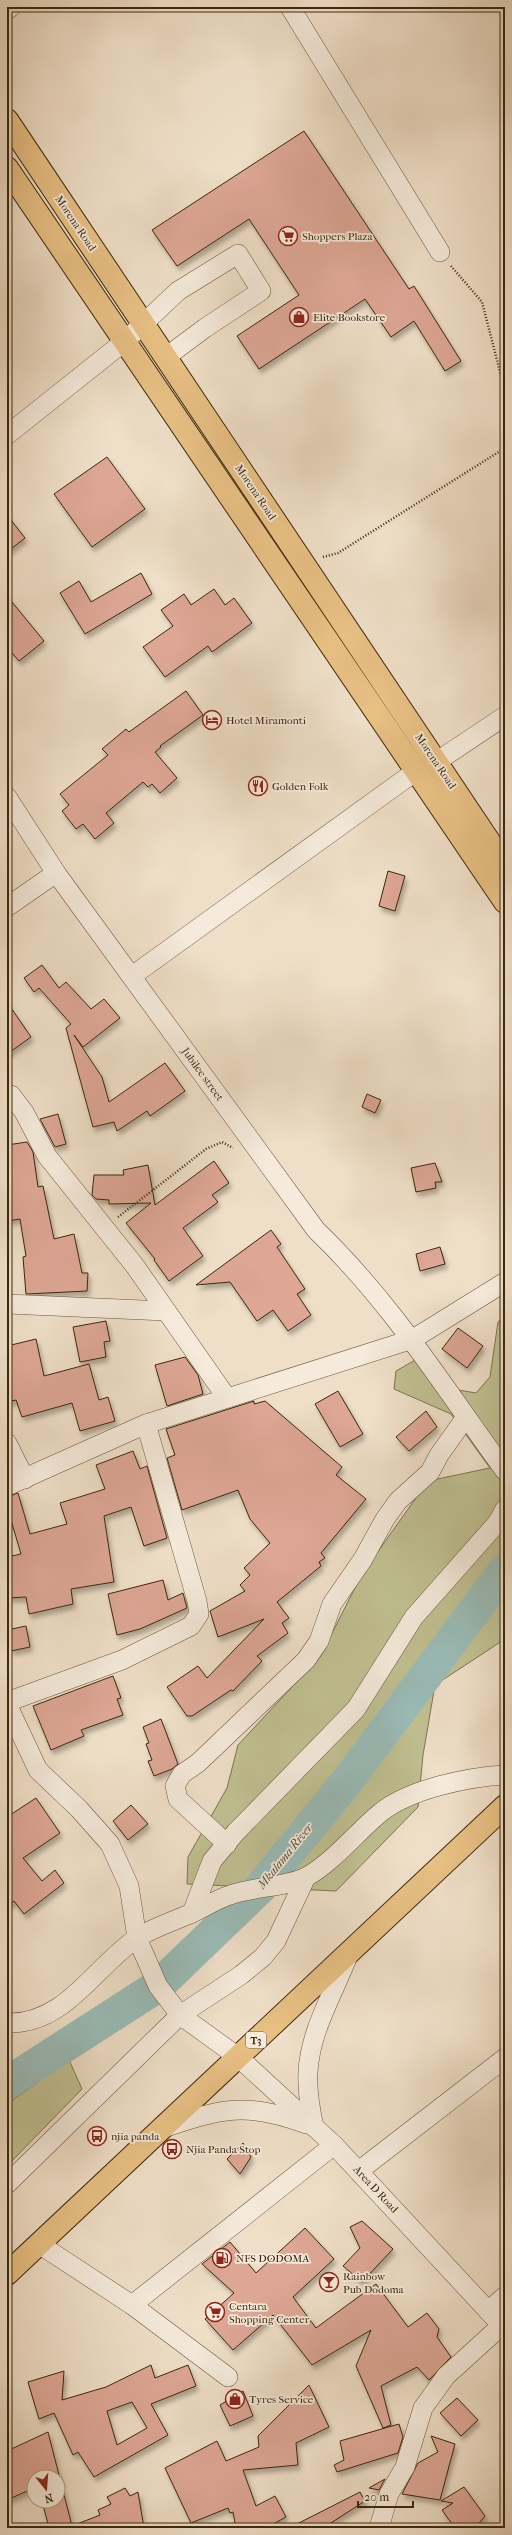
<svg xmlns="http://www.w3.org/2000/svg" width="512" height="2535" font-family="'IM FELL French Canon',serif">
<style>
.green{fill:#c0c092;stroke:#7e744f}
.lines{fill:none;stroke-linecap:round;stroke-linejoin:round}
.river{stroke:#9abcb8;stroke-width:33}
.building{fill:#dda695;stroke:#3b280c;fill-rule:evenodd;filter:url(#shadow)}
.minor-casing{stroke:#68563b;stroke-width:20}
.major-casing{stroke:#3b280c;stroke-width:24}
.highway-casing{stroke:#3b280c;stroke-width:24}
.path{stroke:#3b280c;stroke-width:2.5;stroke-dasharray:1 2;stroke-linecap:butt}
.minor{stroke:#f5eadb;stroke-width:19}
.major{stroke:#e8c084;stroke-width:22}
.highway{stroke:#e8c084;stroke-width:22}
.labels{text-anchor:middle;stroke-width:3.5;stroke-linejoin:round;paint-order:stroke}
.shield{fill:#f5eadb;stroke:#73624a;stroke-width:1}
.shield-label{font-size:10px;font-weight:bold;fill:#3b280c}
.street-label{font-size:11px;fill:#3b280c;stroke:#f5eadb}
.poi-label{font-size:11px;fill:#3b280c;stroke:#f5eadb;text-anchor:start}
.water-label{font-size:12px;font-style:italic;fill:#534d37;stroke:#f5eadb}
</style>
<defs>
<filter id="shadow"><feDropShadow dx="2.5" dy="4.5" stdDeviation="2" flood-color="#0004"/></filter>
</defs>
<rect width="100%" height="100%" fill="#efdfc8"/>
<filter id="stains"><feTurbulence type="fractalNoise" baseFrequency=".005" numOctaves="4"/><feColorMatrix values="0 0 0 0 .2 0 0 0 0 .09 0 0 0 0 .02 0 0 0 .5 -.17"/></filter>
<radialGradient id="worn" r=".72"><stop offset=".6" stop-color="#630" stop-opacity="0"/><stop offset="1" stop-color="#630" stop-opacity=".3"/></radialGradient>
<g class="green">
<polygon points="505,1315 505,1639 435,1685 423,1755 418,1807 336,1891 187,1884 188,1857 227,1788 238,1745 320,1657 362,1574 428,1481 490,1468 451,1414 394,1389 396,1371 424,1355 446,1388 476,1393 490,1377 498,1322"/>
<polygon points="69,2060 82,2089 7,2166 7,2104"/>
</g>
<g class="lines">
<polyline class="river" points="7,2083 158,1986 260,1888 348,1780 505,1570"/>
</g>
<g class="building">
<polygon points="304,131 409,289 414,286 461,361 445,371 414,321 391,337 365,299 259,369 237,336 299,295 249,219 177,266 152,230"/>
<polygon points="107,457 145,509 92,547 54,494"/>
<polygon points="7,515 25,538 7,552"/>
<polygon points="141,573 152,594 85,634 60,593 79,581 91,602"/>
<polygon points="214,589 225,605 234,598 252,623 212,652 208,646 165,677 143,647 173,626 161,610 184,594 191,605"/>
<polygon points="7,596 44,641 19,661 7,647"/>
<polygon points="186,691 203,715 160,746 161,747 155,752 177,778 160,793 152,784 148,787 143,782 106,813 114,823 95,839 83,824 76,829 62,811 69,805 60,794 108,755 102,749 126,729 129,732"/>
<polygon points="388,871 405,876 395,911 379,906"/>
<polygon points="42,965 59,988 66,982 91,1009 104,999 120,1018 83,1047 74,1035 102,1077 109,1102 165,1063 185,1091 150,1116 147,1111 117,1131 114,1122 93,1127 66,1028 71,1024 39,988 34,992 24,978"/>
<polygon points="7,1002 31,1037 7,1054"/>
<polygon points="367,1094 381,1100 375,1113 362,1107"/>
<polygon points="58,1114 66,1144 55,1147 40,1119"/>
<polygon points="27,1142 33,1152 38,1187 43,1186 54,1239 74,1234 82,1273 88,1273 87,1291 26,1294 23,1257 26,1256 20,1219 7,1221 7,1194 10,1194 7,1145"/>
<polygon points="214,1161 229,1183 212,1195 218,1202 183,1228 203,1256 169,1281 154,1260 155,1259 126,1223 151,1203 109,1204 109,1200 96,1199 92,1195 94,1175 124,1175 123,1170 148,1165 155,1205"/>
<polygon points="435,1163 442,1182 435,1182 436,1188 416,1192 411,1168"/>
<polygon points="271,1230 281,1244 277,1247 305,1289 297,1294 311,1315 288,1331 273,1310 257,1321 230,1282 196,1285"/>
<polygon points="440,1247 445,1264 420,1271 416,1254"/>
<polygon points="106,1321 110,1341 104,1342 106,1357 80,1362 73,1327"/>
<polygon points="458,1328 483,1346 467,1368 442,1349"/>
<polygon points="36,1339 44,1376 89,1364 99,1400 108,1397 115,1421 80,1431 72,1403 22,1417 16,1400 7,1402 7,1376 11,1375 7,1346"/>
<polygon points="185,1357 198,1375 203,1394 167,1406 155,1365"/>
<polygon points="338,1391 363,1434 340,1447 315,1404"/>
<polygon points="254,1401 254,1404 265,1401 342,1467 336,1475 366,1499 321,1553 325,1558 319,1562 321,1566 277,1602 289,1618 282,1623 288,1633 257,1656 262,1661 233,1691 231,1690 192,1716 187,1716 167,1687 198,1666 207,1678 264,1619 218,1637 210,1611 245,1591 240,1585 250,1575 244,1568 270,1543 250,1519 238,1490 182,1510 167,1458 175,1455 166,1429"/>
<polygon points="426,1411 437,1427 409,1451 396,1437"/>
<polygon points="133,1451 140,1469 147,1466 167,1538 144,1546 131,1507 104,1516 114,1582 71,1589 73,1604 29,1614 26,1597 7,1598 7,1557 21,1554 11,1520 7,1521 7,1497 18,1493 30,1534 67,1524 60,1503 105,1489 96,1465"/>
<polygon points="163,1580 168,1600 183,1593 187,1608 140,1629 117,1635 108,1594"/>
<polygon points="26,1626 30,1647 11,1651 7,1630"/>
<polygon points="113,1676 121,1698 117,1699 123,1715 81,1730 84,1736 51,1750 33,1706"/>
<polygon points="161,1719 178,1764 172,1769 154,1776 148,1761 152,1760 146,1744 149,1743 143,1727"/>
<polygon points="36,1798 60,1833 23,1858 42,1881 55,1870 64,1883 24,1914 14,1901 7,1906 7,1817"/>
<polygon points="131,1805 148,1824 128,1840 113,1821"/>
<polygon points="243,2143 251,2157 240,2174 227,2159"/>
<polygon points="362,2221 393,2249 362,2282 343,2266 360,2248 350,2227"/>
<polygon points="305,2228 334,2259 293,2297 316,2328 376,2284 408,2327 427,2313 439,2329 437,2337 451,2357 429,2380 417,2367 381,2386 391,2425 383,2428 356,2366 371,2330 312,2365 273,2315 233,2350 205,2319 234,2293 202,2264 230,2242 256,2273"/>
<path d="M 151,2365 L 155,2378 L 188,2365 L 196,2386 L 151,2404 L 168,2435 L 94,2477 L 78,2452 L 73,2455 L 54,2413 L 39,2419 L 28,2382 L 64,2371 L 62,2400 L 106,2387 ZM 132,2402 L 147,2428 L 117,2445 L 107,2411 Z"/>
<polygon points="309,2385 329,2427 296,2443 298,2465 243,2470 256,2506 275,2496 286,2517 266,2528 236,2528 233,2512 230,2513 228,2508 191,2523 165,2468 217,2441 226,2461 259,2447 258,2436"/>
<polygon points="243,2391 253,2416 230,2426 220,2405"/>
<polygon points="457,2398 478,2420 461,2436 440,2413"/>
<polygon points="399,2424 403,2437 398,2453 337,2472 334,2465 344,2460 340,2441"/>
<polygon points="48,2432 72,2526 100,2515 98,2510 111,2504 107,2497 125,2488 130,2496 138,2492 144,2528 49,2528 42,2501 58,2501 58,2477 34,2477 34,2488 7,2500 7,2451"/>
<polygon points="431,2436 455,2444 440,2500 402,2494 418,2463 438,2452"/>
<polygon points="385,2479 379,2490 369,2488"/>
<polygon points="464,2487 485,2516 475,2528 455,2528 442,2510 453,2503 441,2501"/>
<polygon points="360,2492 365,2501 323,2528 289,2528"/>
</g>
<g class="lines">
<g class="minor-casing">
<g id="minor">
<polyline points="290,7 440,252"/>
<polyline points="7,10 11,7"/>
<polyline points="7,435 125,341 178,291 238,254 261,291 205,328 166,357"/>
<polyline points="436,762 505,716"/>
<path d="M 7,797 L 56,873 L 316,1230 C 392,1303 443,1386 505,1471"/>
<polyline points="7,907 56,873"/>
<polyline points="132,976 416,771"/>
<polyline points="7,1097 11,1095 24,1112 47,1156 135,1266 227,1398"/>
<polyline points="7,1304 166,1311"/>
<polyline points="7,1443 25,1479"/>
<polyline points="7,1486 146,1424 413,1339 505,1282"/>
<polyline points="7,1702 122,1660 191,1626 199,1614 197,1601 146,1424"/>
<polyline points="7,1704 38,1770 79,1809 110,1844 129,1886 137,1938 158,1986 180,2015 238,2057 334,2145 505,2329"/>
<polyline points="227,1844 178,1799 175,1786 182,1774 198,1763 306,1660 319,1641 332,1604 363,1559 385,1519 398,1501 430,1472 439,1455 466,1417"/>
<polyline points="192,1913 212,1861 236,1832 356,1709 414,1617 498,1522 505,1509"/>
<path d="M 7,2023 C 65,2025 94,1967 137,1938 C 154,1927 174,1921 192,1913 C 205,1907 217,1899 230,1895 C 252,1887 286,1887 306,1877 C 331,1864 357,1832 380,1813 C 409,1789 468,1777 505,1775"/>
<path d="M 314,2127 C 310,2109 307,2090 308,2072 C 310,2030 335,1991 349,1953"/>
<path d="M 163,2128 C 221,2109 246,2101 306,2124"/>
<polyline points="360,2170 505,2058"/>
<polyline points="7,2184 180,2015 241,1975 263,1957 276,1941 306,1877"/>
<polyline points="39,2244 132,2305 228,2377"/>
<polyline points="132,2305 334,2145"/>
<polyline points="488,2311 505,2296"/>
<polyline points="379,2528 389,2494 405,2467 423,2408 446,2376 502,2325"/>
</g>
</g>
<g class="major-casing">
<g id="major">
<polyline points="7,120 505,865"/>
<polyline points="7,168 505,902"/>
</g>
</g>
<g class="highway-casing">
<polyline id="highway" points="7,2274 505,1806"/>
</g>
<g class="path">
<polyline points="451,266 482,302 505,391"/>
<polyline points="323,557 338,553 505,448"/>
<polyline points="118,1217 206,1149 222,1142 233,1148"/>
</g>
<use href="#minor" class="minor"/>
<use href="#major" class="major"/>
<use href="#highway" class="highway"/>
</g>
<defs>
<g id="supermarket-ring" transform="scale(1)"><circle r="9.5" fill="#f5eadb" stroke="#8f2418" stroke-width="1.5"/><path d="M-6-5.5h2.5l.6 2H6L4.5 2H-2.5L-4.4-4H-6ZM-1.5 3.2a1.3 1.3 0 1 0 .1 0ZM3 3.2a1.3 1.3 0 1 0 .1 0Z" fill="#8f2418"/></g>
<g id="shop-ring" transform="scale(1)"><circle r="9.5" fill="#f5eadb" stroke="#8f2418" stroke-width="1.5"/><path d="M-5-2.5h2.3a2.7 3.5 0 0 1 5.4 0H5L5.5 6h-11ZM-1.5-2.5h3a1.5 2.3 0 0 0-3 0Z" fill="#8f2418"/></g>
<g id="hotel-ring" transform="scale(1)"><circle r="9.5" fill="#f5eadb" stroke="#8f2418" stroke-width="1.5"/><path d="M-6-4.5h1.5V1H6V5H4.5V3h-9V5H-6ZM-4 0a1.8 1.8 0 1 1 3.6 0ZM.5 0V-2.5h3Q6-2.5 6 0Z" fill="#8f2418"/></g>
<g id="restaurant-ring" transform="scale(1)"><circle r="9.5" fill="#f5eadb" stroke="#8f2418" stroke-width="1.5"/><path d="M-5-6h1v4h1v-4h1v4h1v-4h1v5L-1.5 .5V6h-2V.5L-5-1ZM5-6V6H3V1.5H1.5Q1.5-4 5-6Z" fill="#8f2418"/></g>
<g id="bus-ring" transform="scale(1)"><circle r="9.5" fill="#f5eadb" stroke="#8f2418" stroke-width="1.5"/><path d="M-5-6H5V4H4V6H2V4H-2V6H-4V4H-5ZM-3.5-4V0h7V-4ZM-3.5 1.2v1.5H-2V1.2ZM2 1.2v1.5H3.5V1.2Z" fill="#8f2418"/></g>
<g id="fuel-ring" transform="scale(1)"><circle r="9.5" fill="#f5eadb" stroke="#8f2418" stroke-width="1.5"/><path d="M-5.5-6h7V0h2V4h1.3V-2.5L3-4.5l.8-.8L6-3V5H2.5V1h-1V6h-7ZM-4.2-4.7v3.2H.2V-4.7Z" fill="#8f2418"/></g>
<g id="bar-ring" transform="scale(1)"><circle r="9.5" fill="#f5eadb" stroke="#8f2418" stroke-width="1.5"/><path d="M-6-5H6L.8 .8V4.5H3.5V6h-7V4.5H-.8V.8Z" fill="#8f2418"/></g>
</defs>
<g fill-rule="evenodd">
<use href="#supermarket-ring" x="288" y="236"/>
<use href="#shop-ring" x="299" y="317"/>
<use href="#hotel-ring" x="212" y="720"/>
<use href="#restaurant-ring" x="258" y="786"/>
<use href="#bus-ring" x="97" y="2136"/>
<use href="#bus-ring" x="172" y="2149"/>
<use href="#fuel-ring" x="222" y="2258"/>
<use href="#bar-ring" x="329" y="2282"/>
<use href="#supermarket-ring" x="215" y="2312"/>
<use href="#shop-ring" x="235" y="2399"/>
</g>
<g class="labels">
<rect class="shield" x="246" y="2032" width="20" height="16" rx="3"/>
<g class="shield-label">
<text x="256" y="2044">T3</text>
</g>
<g class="street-label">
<text transform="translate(76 223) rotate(56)" y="4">Morena Road</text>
<text transform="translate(256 492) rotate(56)" y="4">Morena Road</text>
<text transform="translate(436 761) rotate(56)" y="4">Morena Road</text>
<text transform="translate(203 1074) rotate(54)" y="4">Jubilee street</text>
<text transform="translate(376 2189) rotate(47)" y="4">Area D Road</text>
</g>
<g class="poi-label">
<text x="302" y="240">Shoppers Plaza</text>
<text x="313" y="321">Elite Bookstore</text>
<text x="226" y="724">Hotel Miramonti</text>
<text x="272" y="790">Golden Folk</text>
<text x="111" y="2140">njia panda</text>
<text x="186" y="2153">Njia Panda Stop</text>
<text x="236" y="2262">NFS DODOMA</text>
<text x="343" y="2280">Rainbow<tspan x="343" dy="13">Pub Dodoma</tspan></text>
<text x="229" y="2310">Centara<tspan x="229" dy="13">Shopping Center</tspan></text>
<text x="249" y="2403">Tyres Service</text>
</g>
<g class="water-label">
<text transform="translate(285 1856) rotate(-51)" y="4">Mkalama River</text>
</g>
</g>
<rect width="512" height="2535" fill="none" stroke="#efdfc8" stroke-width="24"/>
<rect x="8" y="8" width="496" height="2519" fill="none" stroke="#3b280c" stroke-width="2"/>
<rect x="12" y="12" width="488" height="2511" fill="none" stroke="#3b280c"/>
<g transform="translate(46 2489) rotate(163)"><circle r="19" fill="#f5eadb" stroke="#ab9c88"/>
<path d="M0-3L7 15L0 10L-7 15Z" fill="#8f2418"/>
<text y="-6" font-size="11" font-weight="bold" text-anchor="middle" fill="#3b280c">N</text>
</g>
<path d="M358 2501v6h55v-6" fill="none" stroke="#3b280c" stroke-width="2"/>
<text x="364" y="2501" font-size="12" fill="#3b280c" stroke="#f5eadb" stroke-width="3" paint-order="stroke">20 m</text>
<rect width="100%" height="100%" filter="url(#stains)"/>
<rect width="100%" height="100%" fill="url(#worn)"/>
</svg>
